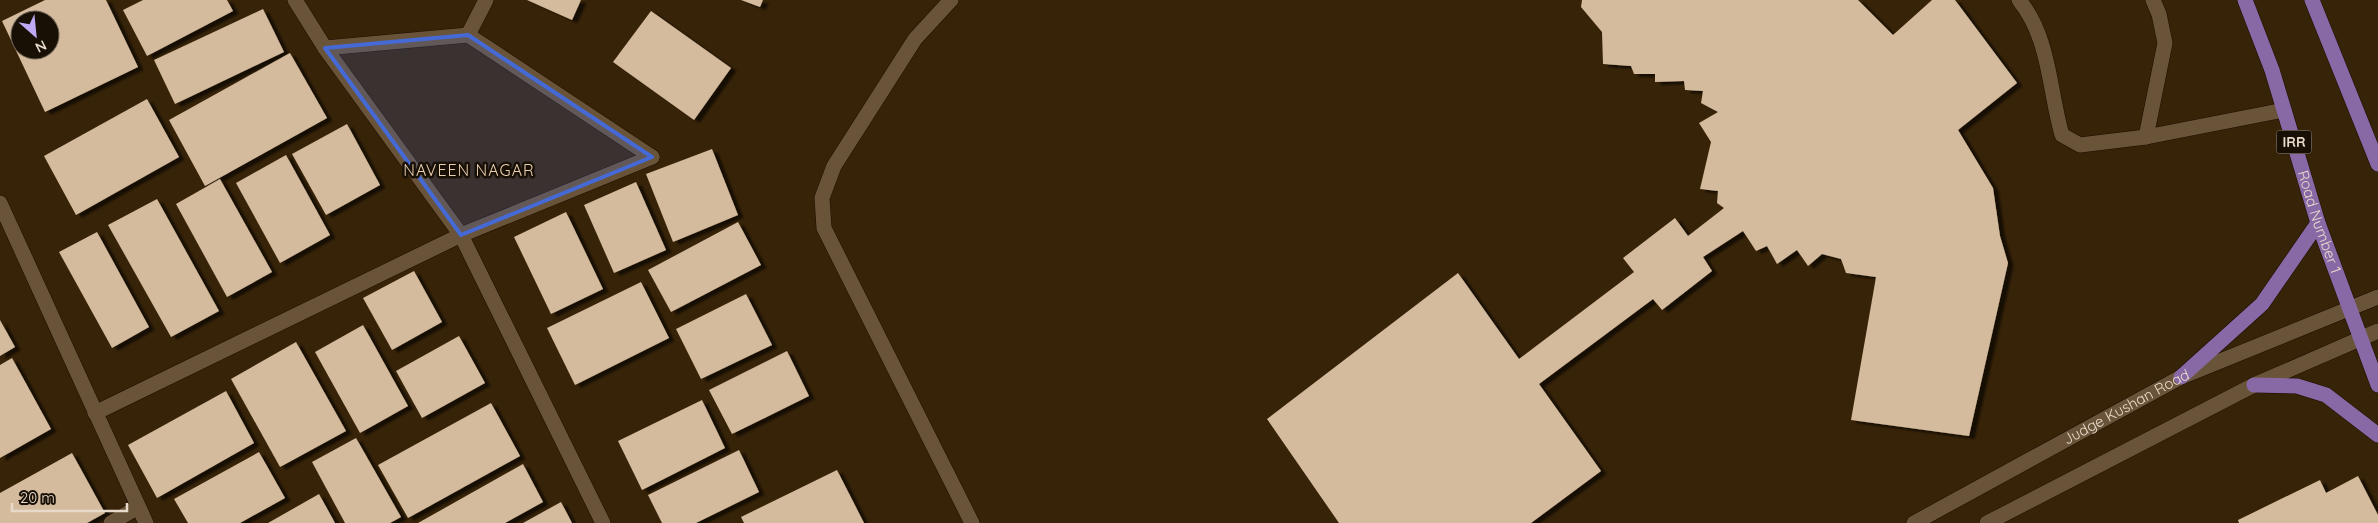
<svg xmlns="http://www.w3.org/2000/svg" width="2378" height="523" font-family="Quicksand,sans-serif">
<style>
.building{fill:#d5bb9d;fill-rule:evenodd;filter:url(#shadow)}
.lines{fill:none;stroke-linecap:round;stroke-linejoin:round}
.lane-casing{stroke:#1c0d00;stroke-width:16}
.street-casing{stroke:#1c0d00;stroke-width:16}
.secondary-casing{stroke:#1c0d00;stroke-width:16}
.primary-casing{stroke:#1c0d00;stroke-width:16}
.lane{stroke:#6a5439;stroke-width:15}
.street{stroke:#6a5439;stroke-width:15}
.secondary{stroke:#6a5439;stroke-width:15}
.primary{stroke:#8968a6;stroke-width:15}
.marked{fill:#466ad5;fill-opacity:0.2;stroke:#466ad5;stroke-width:4;stroke-linejoin:round}
.labels{text-anchor:middle;stroke-width:5;stroke-linejoin:round;paint-order:stroke}
.shield{fill:#180f05;stroke:#aa9d90;stroke-width:1}
.shield-label{font-size:14px;font-weight:bold;fill:#e8dacb}
.street-label{font-size:15px;fill:#e8dacb;stroke:#180f05}
.neighbourhood-label{font-size:16px;letter-spacing:1px;fill:#ead0b2;stroke:#180f05}
</style>
<defs>
<filter id="shadow"><feDropShadow dx="5.5" dy="3" stdDeviation="1" flood-color="#0009"/></filter>
</defs>
<rect width="100%" height="100%" fill="#372308"/>
<g class="building">
<path d="M 45,0 L 106,0 L 138,67 L 45,112 L 2,21 ZM 20,20 L 50,20 L 50,50 L 20,50 Z"/>
<polygon points="143,0 227,0 233,11 147,56 123,10"/>
<polygon points="527,0 581,0 572,20"/>
<polygon points="741,0 763,0 760,7"/>
<polygon points="1582,0 1858,0 1893,35 1932,0 1955,0 2017,83 1958,130 1993,188 2000,236 2008,263 1969,436 1851,420 1876,277 1846,273 1841,259 1822,254 1808,266 1797,250 1777,264 1767,246 1756,251 1743,231 1703,257 1712,271 1662,310 1653,299 1539,384 1601,471 1531,523 1339,523 1267,419 1458,273 1519,359 1634,272 1623,258 1675,218 1688,236 1724,208 1717,203 1718,191 1700,189 1711,142 1699,123 1718,112 1701,103 1703,91 1685,90 1684,81 1655,82 1655,74 1634,74 1631,66 1603,64 1602,32 1581,7"/>
<polygon points="263,9 284,52 175,104 154,60"/>
<polygon points="651,11 731,68 694,120 613,62"/>
<polygon points="290,53 327,118 205,186 169,120"/>
<polygon points="147,99 179,157 76,215 44,156"/>
<polygon points="347,124 380,185 326,215 292,154"/>
<polygon points="712,149 738,215 673,242 646,174"/>
<polygon points="286,155 330,235 280,263 236,183"/>
<polygon points="220,179 272,272 227,297 176,204"/>
<polygon points="636,182 666,250 614,273 584,205"/>
<polygon points="157,199 219,311 171,337 108,225"/>
<polygon points="566,212 603,289 551,314 514,237"/>
<polygon points="738,222 761,265 671,312 648,270"/>
<polygon points="97,232 149,327 112,348 59,252"/>
<polygon points="414,271 442,322 392,350 363,298"/>
<polygon points="641,282 669,338 575,385 547,328"/>
<polygon points="746,294 772,345 701,379 676,329"/>
<polygon points="0,320 15,347 0,356"/>
<polygon points="363,325 408,406 360,433 315,352"/>
<polygon points="459,336 485,383 422,418 396,371"/>
<polygon points="296,342 346,431 280,467 231,379"/>
<polygon points="787,351 809,396 732,434 709,390"/>
<polygon points="12,358 51,429 0,458 0,365"/>
<polygon points="226,391 254,443 157,498 128,445"/>
<polygon points="702,400 725,448 642,490 618,441"/>
<polygon points="491,403 520,456 408,518 378,465"/>
<polygon points="356,438 401,517 390,523 345,523 312,462"/>
<polygon points="739,450 759,492 696,523 662,523 648,495"/>
<polygon points="259,452 285,498 240,523 188,523 174,499"/>
<polygon points="72,453 105,513 87,523 0,523 0,493"/>
<polygon points="523,464 543,502 505,523 418,523"/>
<polygon points="837,470 864,523 744,523 741,517"/>
<polygon points="2358,476 2378,515 2378,523 2239,523 2238,520 2320,480 2326,493"/>
<polygon points="319,494 335,523 268,523"/>
<polygon points="561,502 572,523 523,523"/>
</g>
<g class="lines">
<g class="lane-casing">
<g id="lane">
<polyline points="951,0 915,39 834,166 822,198 824,228 972,523"/>
<path d="M 2019,0 C 2050,38 2049,90 2062,135 L 2080,145 L 2146,137 L 2284,110"/>
<polyline points="2146,137 2165,43 2159,14 2153,0"/>
</g>
</g>
<g class="street-casing">
<g id="street">
<polyline points="295,0 325,48 461,235 603,523"/>
<polyline points="486,0 468,35 652,157"/>
<polyline points="325,48 468,35"/>
<polyline points="0,203 146,523"/>
<polyline points="95,413 461,235 652,157"/>
<polyline points="111,523 138,507"/>
</g>
</g>
<g class="secondary-casing">
<g id="secondary">
<path id="s1" d="M 1914,523 L 2181,377 L 2378,297"/>
<polyline points="1987,523 2254,385 2378,331"/>
</g>
</g>
<g class="primary-casing">
<g id="primary">
<path id="s2" d="M 2245,0 L 2272,70 L 2318,223 L 2378,385"/>
<polyline points="2312,0 2378,164"/>
<polyline points="2181,377 2262,304 2318,223"/>
<polyline points="2254,385 2297,386 2326,395 2378,435"/>
</g>
</g>
<use href="#lane" class="lane"/>
<use href="#street" class="street"/>
<use href="#secondary" class="secondary"/>
<use href="#primary" class="primary"/>
</g>
<path class="marked" d="M 468,35 L 652,157 L 461,235 L 325,48 Z"/>
<g class="labels">
<rect class="shield" x="2276.5" y="130.5" width="35" height="23" rx="4"/>
<g class="shield-label">
<text x="2294" y="147">IRR</text>
</g>
<g class="street-label">
<text dy="5" stroke="none"><textPath href="#s2" startOffset="234">Road Number 1</textPath></text>
<text dy="5" stroke="none"><textPath href="#s1" startOffset="242">Judge Kushan Road</textPath></text>
</g>
<g class="neighbourhood-label">
<text x="469" y="176">NAVEEN NAGAR</text>
</g>
</g>
<g transform="translate(35 35) rotate(153)"><circle r="24" fill="#180f05" stroke="#6b6054"/>
<path d="M0-4L9 19L0 12L-9 19Z" fill="#bea9f4"/>
<text y="-8" font-size="14" font-weight="bold" text-anchor="middle" fill="#e8dacb">N</text>
</g>
<path d="M12 503v8h115v-8" fill="none" stroke="#e8dacb" stroke-width="2.5"/>
<text x="20" y="503" font-size="15" fill="#e8dacb" stroke="#180f05" stroke-width="4" paint-order="stroke">20 m</text>
</svg>
